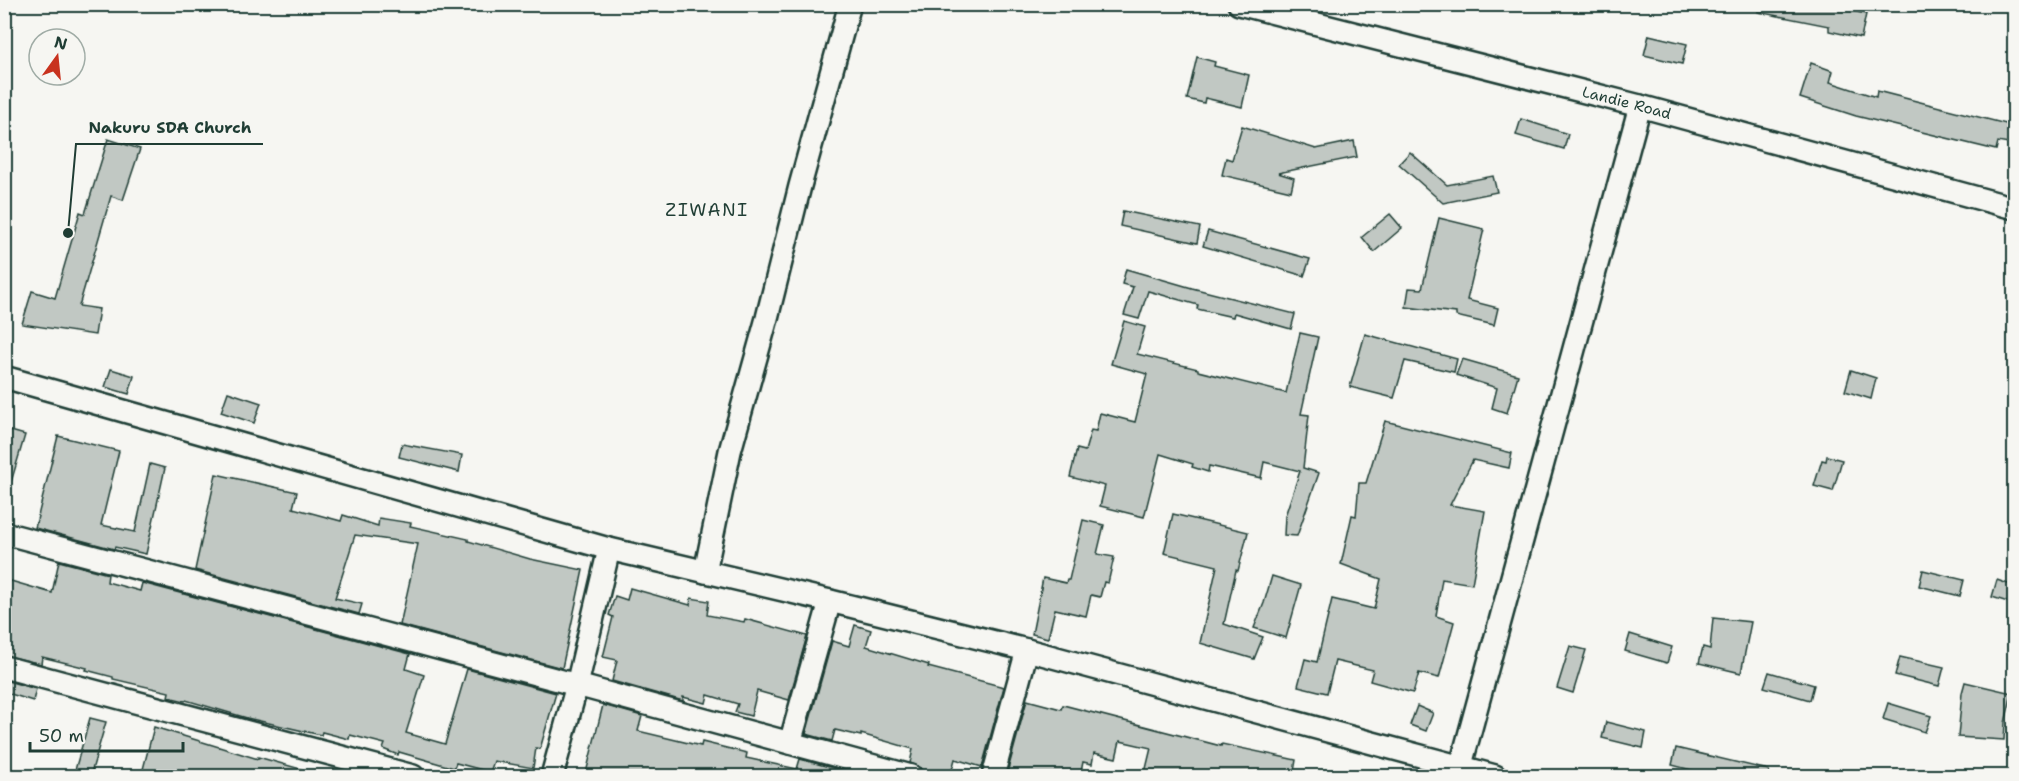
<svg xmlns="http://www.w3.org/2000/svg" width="2019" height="781" font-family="'Shantell Sans',sans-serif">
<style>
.building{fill:#c1c8c3;stroke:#1f3d34;stroke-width:1.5}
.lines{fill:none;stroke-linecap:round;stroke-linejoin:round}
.minor-casing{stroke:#1f3d34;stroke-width:26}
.minor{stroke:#f6f6f2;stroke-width:21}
.labels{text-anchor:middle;stroke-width:4.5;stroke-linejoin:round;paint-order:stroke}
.street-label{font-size:15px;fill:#1f3d34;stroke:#f6f6f2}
.quarter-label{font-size:18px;letter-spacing:1.5px;fill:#1f3d34;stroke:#f6f6f2}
.leader{fill:none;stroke:#1f3d34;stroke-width:2}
.callout-dot{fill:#1f3d34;stroke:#f6f6f2;stroke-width:2}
.callout-label{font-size:16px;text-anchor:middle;font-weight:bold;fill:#1f3d34;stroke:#f6f6f2;stroke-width:4.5;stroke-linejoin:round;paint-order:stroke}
</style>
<rect width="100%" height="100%" fill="#f6f6f2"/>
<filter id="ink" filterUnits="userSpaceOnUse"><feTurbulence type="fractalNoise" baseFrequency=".0167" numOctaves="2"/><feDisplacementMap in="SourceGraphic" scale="12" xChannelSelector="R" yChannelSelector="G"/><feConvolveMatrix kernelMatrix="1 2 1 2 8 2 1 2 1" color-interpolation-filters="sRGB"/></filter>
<g filter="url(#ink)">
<g class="building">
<polygon points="1759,4 1828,4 1828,6 1866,14 1861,38 1829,31 1829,26 1758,12"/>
<polygon points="1649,35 1687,44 1682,64 1644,55"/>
<polygon points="1197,57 1215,62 1214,66 1249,75 1242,107 1205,98 1204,103 1187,99"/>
<polygon points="1811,63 1833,71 1830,82 1876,97 1877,91 2014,126 2014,145 1998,142 1996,150 1856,116 1800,98"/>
<polygon points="1521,119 1568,134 1564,149 1516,135"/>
<polygon points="1242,126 1316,149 1354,141 1357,157 1278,173 1294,178 1291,191 1222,175 1226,158 1232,160"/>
<polygon points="108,139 140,149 123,200 111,196 79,306 99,309 95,335 22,324 32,291 55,298 80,212 85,214"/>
<polygon points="1410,152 1447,185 1493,176 1497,192 1443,203 1399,164"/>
<polygon points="1123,211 1200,227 1197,243 1120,226"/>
<polygon points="1390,214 1402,228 1374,252 1362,237"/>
<polygon points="1439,218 1484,229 1467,300 1498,308 1494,325 1456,316 1456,313 1406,307 1409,288 1422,289"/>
<polygon points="1208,231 1310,259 1304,276 1203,246"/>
<polygon points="1126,269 1192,288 1295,314 1291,329 1234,313 1233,317 1197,309 1198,305 1148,291 1139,319 1124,315 1133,287 1122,284"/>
<polygon points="1124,321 1145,327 1137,354 1198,369 1198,371 1286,393 1300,333 1318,337 1301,414 1309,415 1303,468 1319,473 1297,536 1284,535 1285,516 1300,471 1264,462 1261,478 1209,466 1208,472 1192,467 1193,464 1160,454 1144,517 1100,506 1105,486 1070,477 1077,449 1085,451 1091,430 1096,431 1100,413 1135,422 1147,374 1111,364"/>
<polygon points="1365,334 1457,359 1454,372 1405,361 1394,398 1350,387"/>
<polygon points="1462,359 1518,375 1507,413 1492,408 1497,388 1456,375"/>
<polygon points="111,369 134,376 129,394 105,387"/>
<polygon points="1851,370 1876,378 1871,399 1845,391"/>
<polygon points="228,392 261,403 254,423 221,412"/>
<polygon points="1385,421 1512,453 1509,468 1473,460 1450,505 1485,511 1472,584 1442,579 1436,616 1454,622 1439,678 1419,673 1413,693 1370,681 1373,670 1335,661 1327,693 1298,686 1305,659 1317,662 1332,599 1374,609 1381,579 1341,564 1352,515 1356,516 1359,483 1366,483"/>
<polygon points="4,429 25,435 9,489 4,488"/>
<polygon points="58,436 119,451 101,525 135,532 150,464 165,468 146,554 115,547 114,549 35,528"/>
<polygon points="402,444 462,455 459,472 399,457"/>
<polygon points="1827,456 1842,460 1833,491 1814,486 1822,460 1826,461"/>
<polygon points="216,474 297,492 293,508 341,521 343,515 378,526 379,518 411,523 410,526 468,539 468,541 530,559 583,570 562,668 400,625 418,544 355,535 335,598 362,604 359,614 195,570"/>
<polygon points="1173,514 1248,532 1238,571 1236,570 1224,624 1263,637 1254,659 1200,643 1217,566 1164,553"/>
<polygon points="1083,520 1104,525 1097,554 1114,557 1108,583 1104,582 1100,597 1091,595 1086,616 1055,609 1048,638 1032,634 1043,578 1066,583 1067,580 1069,580"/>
<polygon points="59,561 108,574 107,582 140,591 142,583 410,654 406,669 424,675 406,733 445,744 467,669 556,693 540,749 536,748 533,768 494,761 490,772 456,763 454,768 399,752 398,755 383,749 385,744 350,735 349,739 322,732 321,735 247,718 186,700 185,701 168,697 169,692 113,679 113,677 86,670 87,668 42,657 41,664 4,655 4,579 52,593"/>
<polygon points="1923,570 1964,580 1960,596 1919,586"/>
<polygon points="1272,576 1301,585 1286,638 1254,628 1264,603"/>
<polygon points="1997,580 2014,586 2014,604 1992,597"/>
<polygon points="630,588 690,605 691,598 709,601 707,615 744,622 745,619 807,636 789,700 757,691 751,716 735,712 738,704 708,695 706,703 683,697 683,701 612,681 617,660 603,657 613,617 609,615 615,596 627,600"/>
<polygon points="1713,618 1751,622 1741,673 1699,663 1703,647 1710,649"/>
<polygon points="855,625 871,630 866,646 929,665 928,667 1004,687 982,767 955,759 950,777 932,777 923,774 920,767 910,763 913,749 861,734 861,736 835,730 832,741 806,734 832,641 849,646"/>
<polygon points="1630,634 1672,647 1667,663 1625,651"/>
<polygon points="1570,646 1586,650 1573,693 1557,688"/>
<polygon points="1900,657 1944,667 1939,686 1895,675"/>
<polygon points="1769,672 1814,685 1810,700 1764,687"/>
<polygon points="4,680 36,689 33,701 4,692"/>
<polygon points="1965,682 2012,693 2005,723 2004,740 1958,737 1962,693"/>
<polygon points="1027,700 1061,709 1063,705 1221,746 1222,744 1296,760 1293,777 1144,777 1151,748 1120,741 1116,758 1094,753 1092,764 1083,762 1080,777 1006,777"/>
<polygon points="1888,703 1931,716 1925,732 1883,719"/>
<polygon points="603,705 642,716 638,731 701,746 702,742 747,753 746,758 797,769 800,759 858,775 858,777 585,777"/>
<polygon points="1417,706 1433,713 1426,731 1410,725"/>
<polygon points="90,718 106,722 90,777 73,777"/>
<polygon points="1606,722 1646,732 1643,748 1602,738"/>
<polygon points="154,727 258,759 258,757 311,772 311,777 141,777"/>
<polygon points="1676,748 1769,770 1768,777 1718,777 1672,765"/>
</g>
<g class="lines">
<g class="minor-casing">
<g id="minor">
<path id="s1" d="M 1239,4 L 1640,106 L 2014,208"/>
<polyline points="4,377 609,549 830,601 1027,650 1495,776"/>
<polyline points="4,533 577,685 911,776"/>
<polyline points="705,572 730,451 767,318 800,186 850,4"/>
<polyline points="4,667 413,776"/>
<polyline points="790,743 830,601"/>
<polyline points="552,776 577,685 609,549"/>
<polyline points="993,776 1027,650"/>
<polyline points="1458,776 1640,106"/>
</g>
</g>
<use href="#minor" class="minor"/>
</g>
</g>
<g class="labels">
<g class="street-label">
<text dy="5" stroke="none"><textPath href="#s1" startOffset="400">Landie Road</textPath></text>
</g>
<g class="quarter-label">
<text x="707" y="216">ZIWANI</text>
</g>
</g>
<path class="leader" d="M68 233L76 144H263"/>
<circle class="callout-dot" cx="68" cy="233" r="6"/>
<g class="callout-label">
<text x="170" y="133">Nakuru SDA Church</text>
</g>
<rect width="2019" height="781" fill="none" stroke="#f6f6f2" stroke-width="24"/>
<rect x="12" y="12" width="1995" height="757" fill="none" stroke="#1f3d34" stroke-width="2" filter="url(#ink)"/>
<g transform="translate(57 57) rotate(15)"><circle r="28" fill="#f6f6f2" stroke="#a0aca6" stroke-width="1.5"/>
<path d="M0-4.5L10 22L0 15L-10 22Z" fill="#c8321e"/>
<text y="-9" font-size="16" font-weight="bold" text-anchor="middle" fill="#1f3d34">N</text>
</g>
<path d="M30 742v9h153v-9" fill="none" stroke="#1f3d34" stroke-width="3"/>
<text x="39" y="742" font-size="18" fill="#1f3d34" stroke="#f6f6f2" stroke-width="4.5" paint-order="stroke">50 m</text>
</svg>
